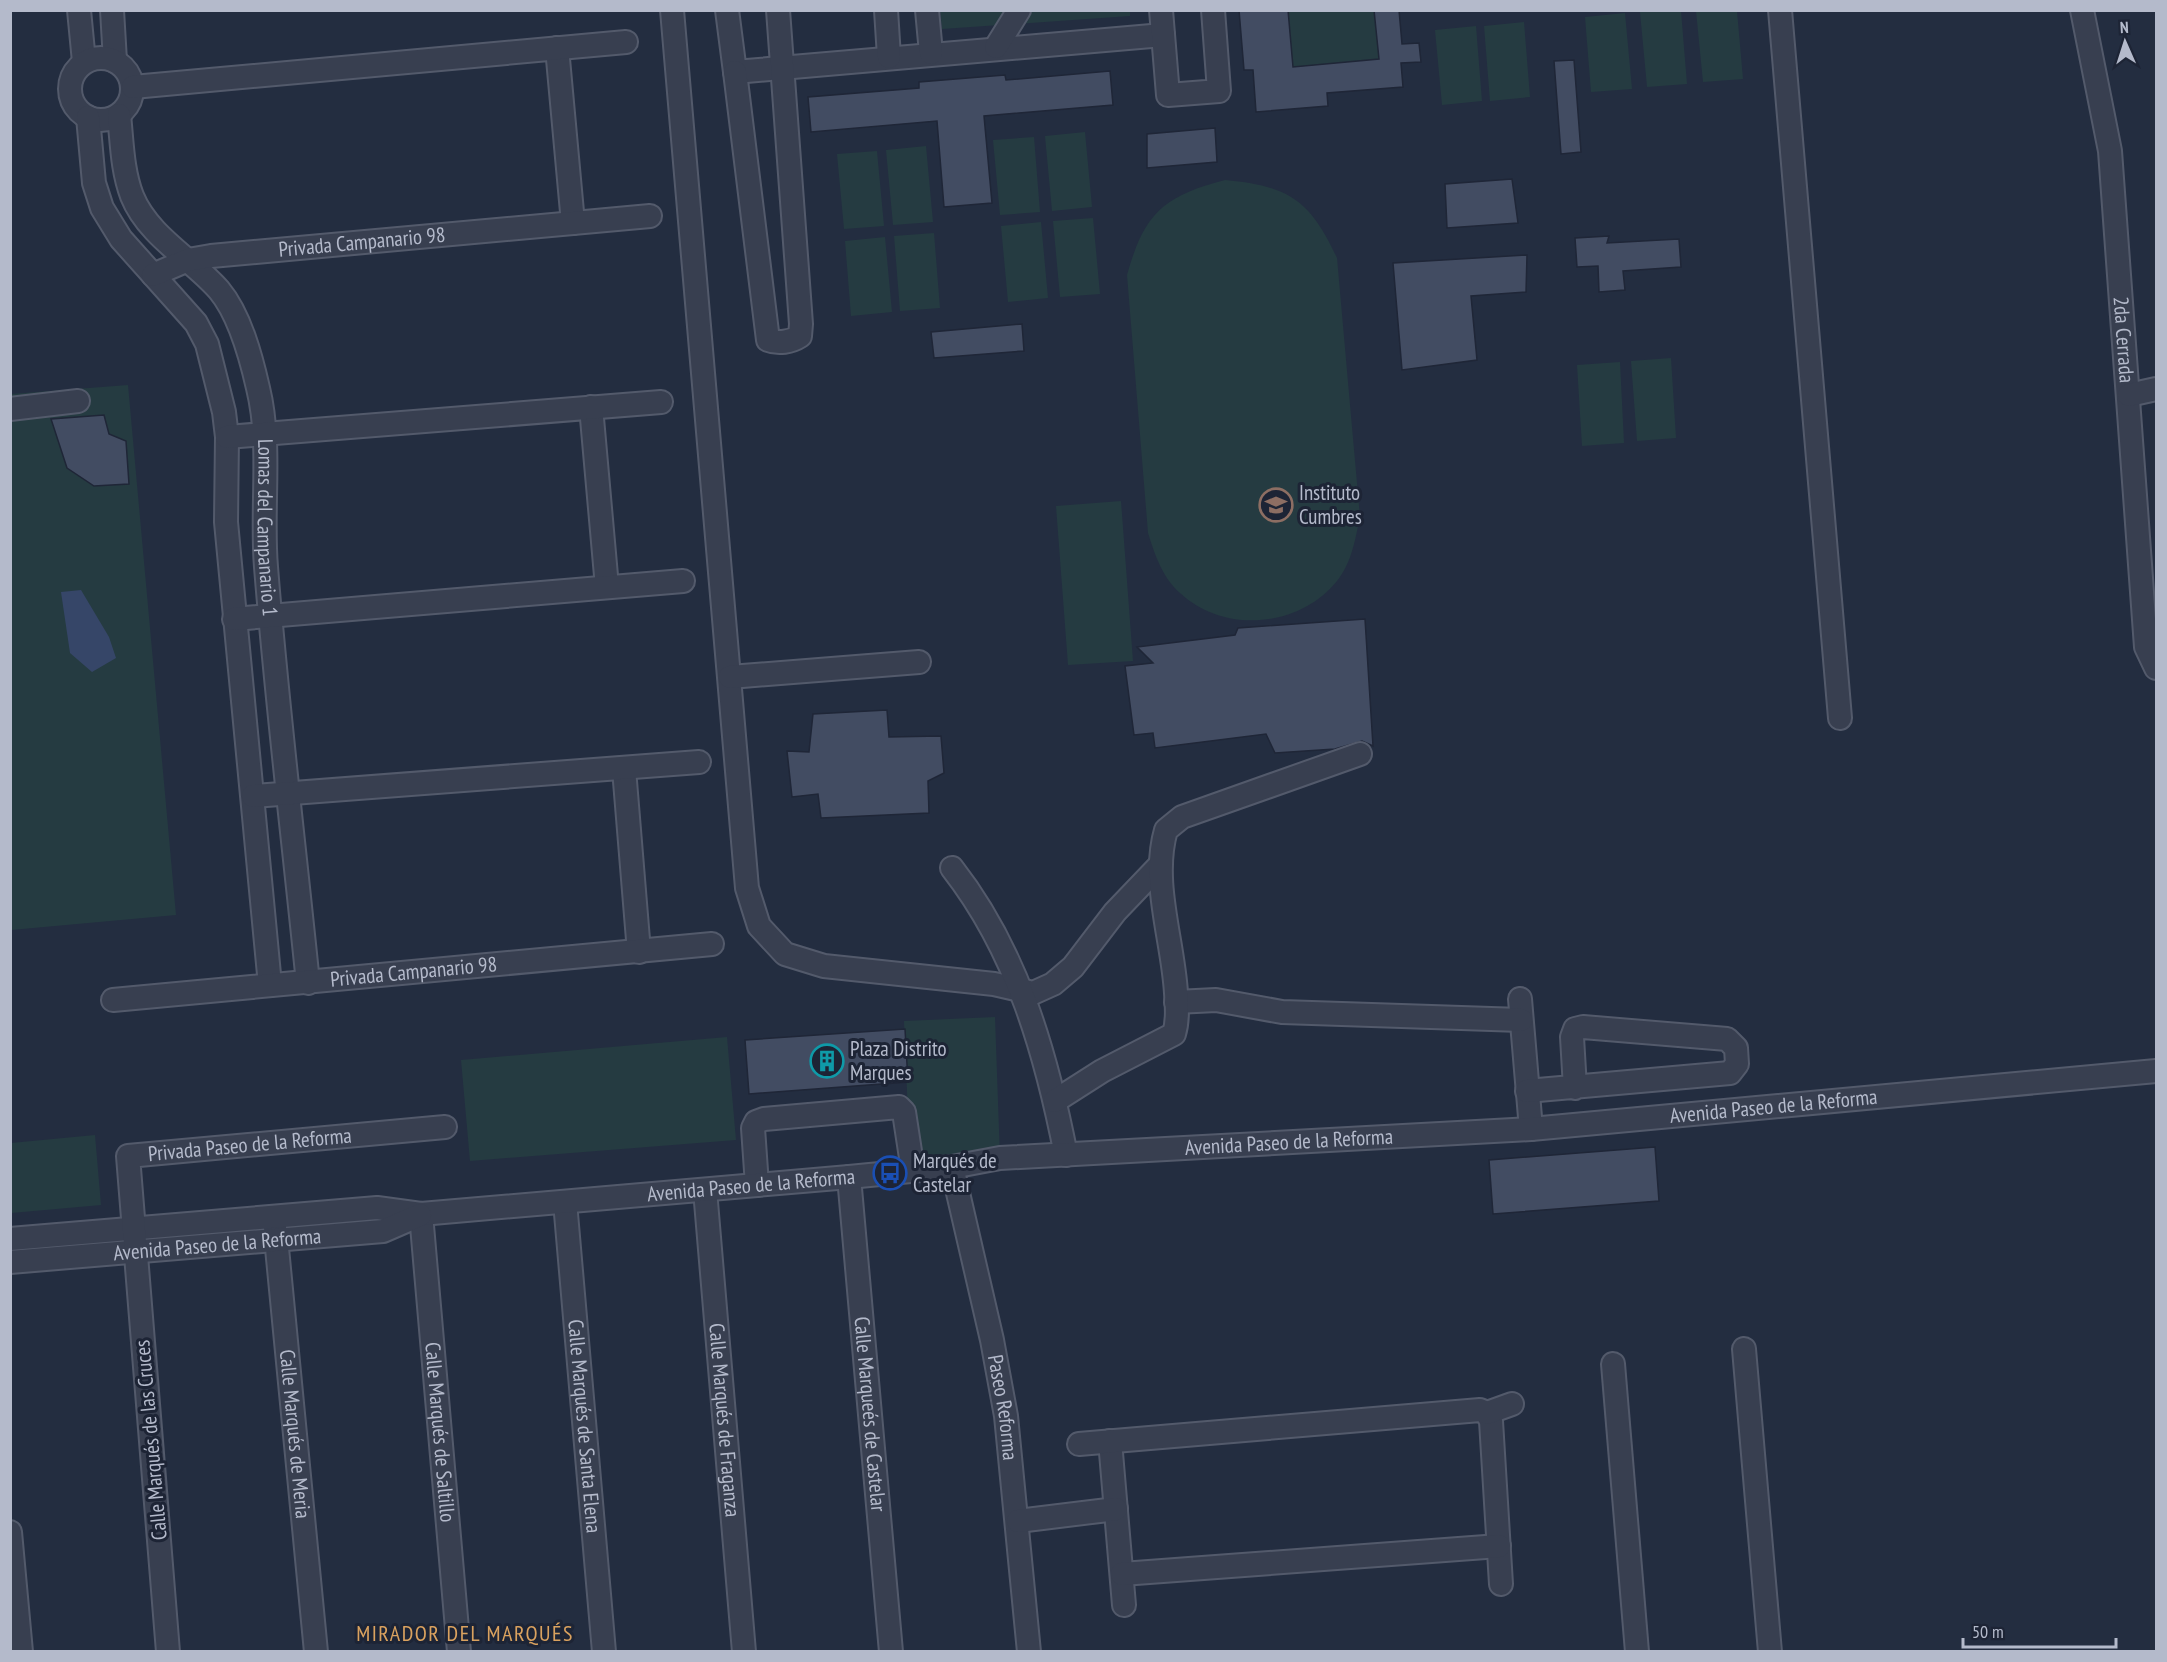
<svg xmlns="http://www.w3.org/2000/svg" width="2167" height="1662" font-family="'PT Sans Narrow',sans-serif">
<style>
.green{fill:#253b41}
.water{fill:#364668}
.building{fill:#424c62;stroke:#1f2637;stroke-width:1.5}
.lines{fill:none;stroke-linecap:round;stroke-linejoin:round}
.minor-casing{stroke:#535a6b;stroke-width:26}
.minor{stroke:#383f50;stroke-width:22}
.labels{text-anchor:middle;stroke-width:6;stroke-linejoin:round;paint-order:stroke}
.street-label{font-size:21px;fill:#b4bacb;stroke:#1d2435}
.poi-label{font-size:21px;fill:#b4bacb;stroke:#1d2435;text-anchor:start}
.neighbourhood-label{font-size:22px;letter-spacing:1.5px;fill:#daa25f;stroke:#1d2435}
</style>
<rect width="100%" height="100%" fill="#232d40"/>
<g class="green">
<polygon points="1130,10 1130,16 942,29 940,11"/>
<polygon points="1288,11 1374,11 1379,59 1293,67"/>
<polygon points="1681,11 1687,84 1647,87 1640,12"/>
<polygon points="1696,11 1737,11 1743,79 1703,82"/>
<polygon points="1625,13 1632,89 1591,92 1585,17"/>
<polygon points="1524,22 1530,97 1490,101 1484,26"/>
<polygon points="1476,26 1482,101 1442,105 1435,30"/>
<polygon points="1085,132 1092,207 1052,211 1045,136"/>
<polygon points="1034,137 1040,212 1000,215 993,140"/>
<polygon points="926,146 933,222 893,225 886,150"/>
<polygon points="877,151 884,226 844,229 837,154"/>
<path d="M 1225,180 C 1289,186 1310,200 1337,258 L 1360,517 C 1355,540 1352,562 1337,581 C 1299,628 1224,634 1180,593 C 1162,577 1155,555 1148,533 L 1127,275 C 1144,214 1163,196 1225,180 Z"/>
<polygon points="1093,218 1100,294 1060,297 1053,221"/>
<polygon points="1041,222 1048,298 1008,302 1001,226"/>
<polygon points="934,233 940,308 900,311 894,236"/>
<polygon points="885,237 892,312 851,316 845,241"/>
<polygon points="1671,358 1676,438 1637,441 1631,361"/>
<polygon points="1620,362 1624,443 1582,446 1577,365"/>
<polygon points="128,385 176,915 11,930 11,394"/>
<polygon points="1121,501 1133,661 1068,665 1056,506"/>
<polygon points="995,1017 1000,1158 910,1162 904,1021"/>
<polygon points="727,1037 736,1140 470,1161 461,1060"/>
<polygon points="95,1135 101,1205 11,1213 11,1143"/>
</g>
<polygon class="water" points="81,590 109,637 116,658 92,672 70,653 61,592"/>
<g class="building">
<polygon points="1239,10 1288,10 1293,67 1379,59 1374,10 1399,10 1402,44 1419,43 1421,62 1401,63 1403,87 1327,93 1328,106 1256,112 1253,70 1244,70"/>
<polygon points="1574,60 1581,152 1561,154 1554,61"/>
<polygon points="1110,71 1113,105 984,116 992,203 944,207 937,121 811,132 808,97 919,88 919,82 1005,75 1006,80"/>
<polygon points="1215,128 1217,162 1147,168 1147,134"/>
<polygon points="1512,179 1518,223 1447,228 1445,184"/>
<polygon points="1609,236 1607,243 1679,239 1681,267 1623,271 1625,290 1599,292 1598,266 1577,267 1575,238"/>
<polygon points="1527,255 1526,292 1471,296 1477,360 1402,370 1393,263"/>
<polygon points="1022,324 1024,351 934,358 931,332"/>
<polygon points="104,415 109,434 126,441 129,484 94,486 67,468 51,419"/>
<polygon points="1365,619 1373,746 1362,741 1335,749 1275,753 1266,734 1155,748 1153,733 1134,735 1125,666 1153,663 1137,647 1235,635 1238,628"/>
<polygon points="887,710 889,737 941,736 944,773 928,781 929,813 821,818 818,794 792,797 787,751 809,752 813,714"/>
<polygon points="905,1029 908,1082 749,1094 745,1040"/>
<polygon points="1655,1147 1659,1201 1493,1214 1489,1160"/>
</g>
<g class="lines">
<g class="minor-casing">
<g id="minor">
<polyline points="79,10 84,62"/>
<polyline points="112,10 115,61"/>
<polyline points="672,10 747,888 759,926 785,954 824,966 994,984 1033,993 1053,984 1073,967 1115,912 1160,865"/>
<polyline points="727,10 735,72 1163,35"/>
<polyline points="886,10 889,57"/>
<polyline points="927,10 931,53"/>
<polyline points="1161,10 1168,95 1219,91 1213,10"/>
<polyline points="1780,10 1840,718"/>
<path id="s1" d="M 2082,10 L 2110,151 L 2146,647 L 2156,668"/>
<polyline points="996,47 1019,10"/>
<polyline points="557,48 573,223"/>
<circle cx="101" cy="89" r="31"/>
<path d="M 735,72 L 768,340 C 778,344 791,342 800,336 L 801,324 L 778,10"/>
<polyline points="133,87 626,42"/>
<path id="s2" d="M 119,115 C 122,142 122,170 132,196 C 148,236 192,259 219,290 C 240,315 251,357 258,388 C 272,445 261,508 266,567 C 277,706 294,844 308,983"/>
<polyline points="88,117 94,183 102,208 121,239 196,323 207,344 224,412 227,437 226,522 270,985"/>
<path id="s3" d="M 153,275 L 188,260 L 211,256 L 650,216"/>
<polyline points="2129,395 2156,389"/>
<polyline points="591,407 607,587"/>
<polyline points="10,409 78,401"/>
<polyline points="227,437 661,402"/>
<polyline points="234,619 683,581"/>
<polyline points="730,677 919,662"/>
<polyline points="624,769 639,952"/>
<polyline points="253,796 699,762"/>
<path d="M 952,868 C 1017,951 1046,1053 1066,1155"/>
<polyline points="1520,999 1531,1129"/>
<path id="s4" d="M 113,1000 L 712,944"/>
<polyline points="1176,1002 1216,1000 1282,1012 1521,1020"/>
<polyline points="1527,1091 1730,1073 1737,1064 1736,1048 1727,1039 1583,1027 1575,1029 1572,1037 1575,1088"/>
<path d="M 1055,1101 L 1102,1071 L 1174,1034 C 1178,1021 1177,1007 1176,993 C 1173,940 1151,882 1166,830 L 1182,817 L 1360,754"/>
<path id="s5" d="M 952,1167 L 992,1340 L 1006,1416 L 1029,1652"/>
<path id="s6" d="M 849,1177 L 891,1652"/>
<polyline points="757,1185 753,1128 756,1122 764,1119 899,1107 904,1112 913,1171"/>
<path id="s7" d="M 705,1190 L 744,1652"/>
<path id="s8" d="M 565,1202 L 604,1652"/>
<path id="s9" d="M 421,1214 L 459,1652"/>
<path id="s10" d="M 274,1217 L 316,1652"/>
<path id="s11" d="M 10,1239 L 377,1208 L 421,1214 L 849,1177 L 952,1167 L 1000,1158 L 1531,1129 L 2156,1071"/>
<path id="s12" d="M 10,1262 L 383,1231 L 420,1215"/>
<polyline points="1744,1349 1770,1652"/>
<polyline points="1613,1364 1637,1652"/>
<polyline points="1487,1413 1491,1421 1501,1584"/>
<polyline points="1110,1441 1124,1605"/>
<polyline points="1079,1444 1480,1410 1487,1413 1512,1404"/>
<polyline points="1018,1521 1116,1509"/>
<polyline points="10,1532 21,1652"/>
<polyline points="1122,1574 1499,1546"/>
<path id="s13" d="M 168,1652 L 128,1156 L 445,1127"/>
</g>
</g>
<use href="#minor" class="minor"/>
</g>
<defs>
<g id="school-ring" transform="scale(1.725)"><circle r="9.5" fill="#1d2435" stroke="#8d6e63" stroke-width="1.5"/><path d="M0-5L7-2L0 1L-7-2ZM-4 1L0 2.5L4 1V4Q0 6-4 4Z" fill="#8d6e63"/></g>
<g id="building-ring" transform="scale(1.725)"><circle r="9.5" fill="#1d2435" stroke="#0f9aa8" stroke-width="1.5"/><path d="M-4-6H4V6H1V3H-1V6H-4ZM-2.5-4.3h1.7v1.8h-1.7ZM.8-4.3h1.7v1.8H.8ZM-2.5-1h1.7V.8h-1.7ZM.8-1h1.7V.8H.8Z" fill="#0f9aa8"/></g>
<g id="bus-ring" transform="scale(1.725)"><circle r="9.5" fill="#1d2435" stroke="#1a4fb4" stroke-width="1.5"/><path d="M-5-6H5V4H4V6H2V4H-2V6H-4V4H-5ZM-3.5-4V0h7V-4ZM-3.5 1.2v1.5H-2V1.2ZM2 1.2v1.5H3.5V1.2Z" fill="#1a4fb4"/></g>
</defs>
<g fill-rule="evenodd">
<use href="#school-ring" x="1276" y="505"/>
<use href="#building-ring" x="827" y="1061"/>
<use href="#bus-ring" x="890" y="1173"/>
</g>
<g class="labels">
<g class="street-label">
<text dy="7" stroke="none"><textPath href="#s3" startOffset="213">Privada Campanario 98</textPath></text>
<text dy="7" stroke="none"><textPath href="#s1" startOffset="333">2da Cerrada</textPath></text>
<text dy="7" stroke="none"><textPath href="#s2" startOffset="458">Lomas del Campanario 1</textPath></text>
<text dy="7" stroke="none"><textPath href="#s4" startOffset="302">Privada Campanario 98</textPath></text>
<text dy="7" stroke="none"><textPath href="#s11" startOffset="1770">Avenida Paseo de la Reforma</textPath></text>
<text dy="7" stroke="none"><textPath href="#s11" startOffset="1284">Avenida Paseo de la Reforma</textPath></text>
<text dy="7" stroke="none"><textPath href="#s13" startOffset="620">Privada Paseo de la Reforma</textPath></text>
<text dy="7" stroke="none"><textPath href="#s11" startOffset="744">Avenida Paseo de la Reforma</textPath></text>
<text dy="7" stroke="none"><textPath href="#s12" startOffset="208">Avenida Paseo de la Reforma</textPath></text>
<text dy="7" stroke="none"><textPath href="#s5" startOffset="246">Paseo Reforma</textPath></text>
<text dy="7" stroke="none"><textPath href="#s6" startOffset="238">Calle Marqueés de Castelar</textPath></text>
<text dy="7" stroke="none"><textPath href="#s7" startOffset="231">Calle Marqués de Fraganza</textPath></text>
<text dy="7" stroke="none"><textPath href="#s8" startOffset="225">Calle Marqués de Santa Elena</textPath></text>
<text dy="7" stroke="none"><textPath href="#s9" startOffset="219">Calle Marqués de Saltillo</textPath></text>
<text dy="7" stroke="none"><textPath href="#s10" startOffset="218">Calle Marqués de Meria</textPath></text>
<text transform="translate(151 1440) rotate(-95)" y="7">Calle Marqués de las Cruces</text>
</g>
<g class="poi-label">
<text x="1299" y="500">Instituto<tspan x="1299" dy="24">Cumbres</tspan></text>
<text x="850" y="1056">Plaza Distrito<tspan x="850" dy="24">Marques</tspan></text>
<text x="913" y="1168">Marqués de<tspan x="913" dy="24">Castelar</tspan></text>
</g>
<g class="neighbourhood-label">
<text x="465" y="1641">MIRADOR DEL MARQUÉS</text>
</g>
</g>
<rect width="2167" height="1662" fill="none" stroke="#b4bacb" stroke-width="24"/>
<g transform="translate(2125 42) rotate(357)" stroke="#1d2435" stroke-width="4.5" paint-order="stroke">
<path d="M0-4.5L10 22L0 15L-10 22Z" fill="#b4bacb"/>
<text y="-9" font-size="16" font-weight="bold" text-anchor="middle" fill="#b4bacb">N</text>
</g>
<path d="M1963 1638v9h153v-9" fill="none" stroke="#b4bacb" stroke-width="3"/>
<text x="1972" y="1638" font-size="18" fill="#b4bacb" stroke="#1d2435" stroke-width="4.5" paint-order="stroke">50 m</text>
</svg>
